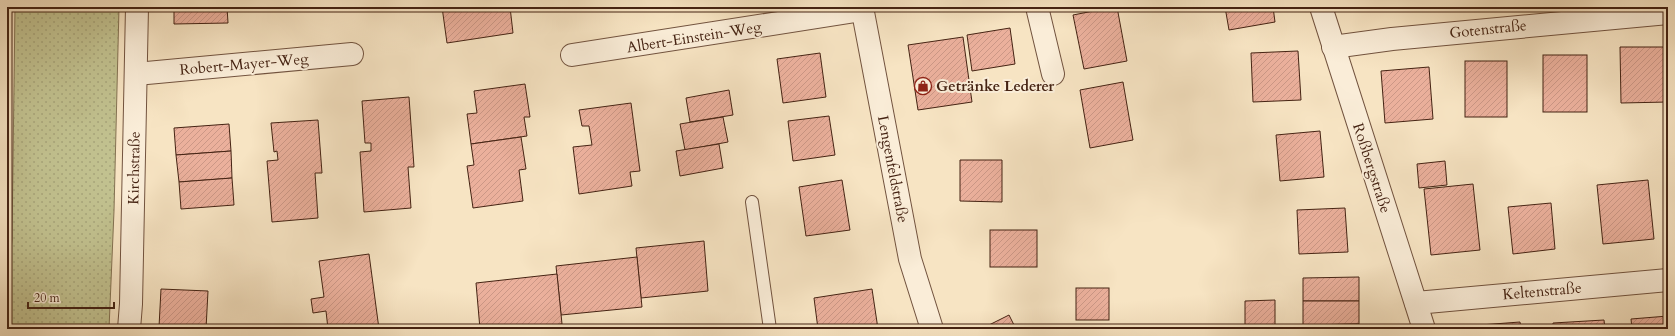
<svg xmlns="http://www.w3.org/2000/svg" width="1675" height="336" font-family="Cardo,serif">
<style>
.park{fill:url(#park-dots);stroke:#847252}
.building{fill:url(#building-hatch);stroke:#452313}
.lines{fill:none;stroke-linecap:round;stroke-linejoin:round}
.lane-casing{stroke:#72533f;stroke-width:14}
.street-casing{stroke:#72533f;stroke-width:24}
.lane{stroke:#faedd8;stroke-width:12}
.street{stroke:#faedd8;stroke-width:22}
.labels{text-anchor:middle;stroke-width:4;stroke-linejoin:round;paint-order:stroke}
.street-label{font-size:15px;fill:#452313;stroke:#faedd8}
.poi-label{font-size:15px;font-weight:bold;fill:#452313;stroke:#faedd8;text-anchor:start}
</style>
<defs>
<pattern id="park-dots" width="8" height="8" patternUnits="userSpaceOnUse"><rect width="8" height="8" fill="#c2c290"/><path d="M2 2h.1M6 6h.1" fill="none" stroke="#a8a67b" stroke-width="1.8" stroke-linecap="round"/></pattern>
<pattern id="building-hatch" width="6" height="6" patternUnits="userSpaceOnUse"><rect width="6" height="6" fill="#ebb09c"/><path d="M-1 1l2-2M0 6l6-6M5 7l2-2" fill="none" stroke="#cb9786"/></pattern>
</defs>
<rect width="100%" height="100%" fill="#f7e4c3"/>
<filter id="stains"><feTurbulence type="fractalNoise" baseFrequency=".005" numOctaves="4"/><feColorMatrix values="0 0 0 0 .2 0 0 0 0 .09 0 0 0 0 .02 0 0 0 .5 -.17"/></filter>
<radialGradient id="worn" r=".72"><stop offset=".6" stop-color="#630" stop-opacity="0"/><stop offset="1" stop-color="#630" stop-opacity=".3"/></radialGradient>
<polygon class="park" points="15,7 119,7 114,211 109,329 7,329 7,288 12,240"/>
<g class="building">
<polygon points="174,7 227,7 228,23 174,24"/>
<polygon points="442,7 510,7 513,33 447,43"/>
<polygon points="1114,7 1117,7 1127,61 1084,69 1073,15"/>
<polygon points="1225,7 1273,7 1275,22 1229,30"/>
<polygon points="1010,28 1015,64 972,71 967,35"/>
<polygon points="963,37 972,102 918,110 908,45"/>
<polygon points="1620,47 1668,47 1668,102 1621,103"/>
<polygon points="1298,51 1301,100 1253,102 1251,53"/>
<polygon points="820,53 826,97 783,103 777,59"/>
<rect x="1543" y="55" width="44" height="57"/>
<rect x="1465" y="61" width="42" height="56"/>
<polygon points="1429,67 1433,119 1385,123 1381,71"/>
<polygon points="1123,82 1133,140 1090,148 1080,90"/>
<polygon points="525,84 530,117 524,117 527,136 471,144 467,114 477,113 474,91"/>
<polygon points="729,90 733,115 690,122 686,98"/>
<polygon points="409,97 414,167 408,167 411,208 364,212 360,152 371,151 371,143 365,143 362,101"/>
<polygon points="631,103 640,171 630,172 632,186 579,194 573,147 592,145 589,126 582,126 579,110"/>
<polygon points="829,116 835,155 793,161 788,121"/>
<polygon points="723,117 728,142 685,150 680,124"/>
<polygon points="318,120 322,173 315,173 318,218 272,222 267,161 278,160 277,151 274,152 271,123"/>
<polygon points="229,124 231,151 176,155 174,128"/>
<polygon points="1320,131 1324,177 1280,181 1276,135"/>
<polygon points="521,137 526,169 519,170 523,201 473,208 467,166 474,165 471,144"/>
<polygon points="719,144 723,168 680,176 676,151"/>
<polygon points="231,151 232,178 179,182 176,155"/>
<polygon points="960,160 1002,160 1002,202 960,201"/>
<polygon points="1445,161 1447,185 1419,188 1417,164"/>
<polygon points="232,178 234,205 181,209 179,182"/>
<polygon points="842,180 850,230 806,236 799,187"/>
<polygon points="1648,180 1654,239 1603,244 1597,185"/>
<polygon points="1473,184 1480,250 1431,255 1424,189"/>
<polygon points="1551,203 1555,249 1513,254 1508,207"/>
<polygon points="1345,208 1348,252 1299,254 1297,210"/>
<rect x="990" y="230" width="47" height="37"/>
<polygon points="704,241 708,291 641,298 636,248"/>
<polygon points="369,254 379,329 328,329 326,311 313,313 311,299 324,297 319,261"/>
<polygon points="637,257 642,307 561,315 556,266"/>
<polygon points="557,274 562,324 519,329 480,329 476,283"/>
<polygon points="1359,277 1359,301 1303,301 1303,278"/>
<rect x="1076" y="288" width="33" height="32"/>
<polygon points="161,289 208,291 206,329 159,327"/>
<polygon points="872,289 878,329 818,329 814,298"/>
<polygon points="1275,300 1275,329 1245,329 1245,301"/>
<polygon points="1303,301 1359,301 1359,324 1303,325"/>
<polygon points="1009,315 1016,329 981,329"/>
<polygon points="1668,316 1668,329 1632,329 1631,319"/>
<polygon points="1604,320 1605,329 1553,329 1553,323"/>
<polygon points="1520,322 1521,329 1467,329 1467,326"/>
<polygon points="1359,324 1359,329 1303,329 1303,325"/>
</g>
<g class="lines">
<g class="lane-casing">
<polyline id="lane" points="752,202 770,329"/>
</g>
<g class="street-casing">
<g id="street">
<polyline points="862,7 910,259 932,329"/>
<polyline points="1037,7 1053,74"/>
<polyline points="1321,7 1424,329"/>
<polyline points="1333,47 1392,39 1668,13"/>
<polyline points="572,55 862,10"/>
<polyline points="136,74 352,54"/>
<polyline points="1416,303 1668,280"/>
<polyline points="129,329 131,304 137,7"/>
</g>
</g>
<use href="#lane" class="lane"/>
<use href="#street" class="street"/>
</g>
<defs>
<g id="shop-ring" transform="scale(0.9)"><circle r="9.5" fill="#faedd8" stroke="#8f2418" stroke-width="1.5"/><path d="M-5-2.5h2.3a2.7 3.5 0 0 1 5.4 0H5L5.5 6h-11ZM-1.5-2.5h3a1.5 2.3 0 0 0-3 0Z" fill="#8f2418"/></g>
</defs>
<g fill-rule="evenodd">
<use href="#shop-ring" x="923" y="86"/>
</g>
<g class="labels">
<g class="street-label">
<text transform="translate(1488 29) rotate(-6)" y="5">Gotenstraße</text>
<text transform="translate(694 37) rotate(-9)" y="5">Albert-Einstein-Weg</text>
<text transform="translate(244 64) rotate(-5)" y="5">Robert-Mayer-Weg</text>
<text transform="translate(134 168) rotate(-89)" y="5">Kirchstraße</text>
<text transform="translate(1372 168) rotate(72)" y="5">Roßbergstraße</text>
<text transform="translate(893 169) rotate(79)" y="5">Lengenfeldstraße</text>
<text transform="translate(1542 291) rotate(-5)" y="5">Keltenstraße</text>
</g>
<g class="poi-label">
<text x="936" y="91">Getränke Lederer</text>
</g>
</g>
<rect width="1675" height="336" fill="none" stroke="#f7e4c3" stroke-width="24"/>
<rect x="8" y="8" width="1659" height="320" fill="none" stroke="#452313" stroke-width="2"/>
<rect x="12" y="12" width="1651" height="312" fill="none" stroke="#452313"/>
<path d="M28 302v6h86v-6" fill="none" stroke="#452313" stroke-width="2"/>
<text x="34" y="302" font-size="12" fill="#452313" stroke="#faedd8" stroke-width="3" paint-order="stroke">20 m</text>
<rect width="100%" height="100%" filter="url(#stains)"/>
<rect width="100%" height="100%" fill="url(#worn)"/>
</svg>
